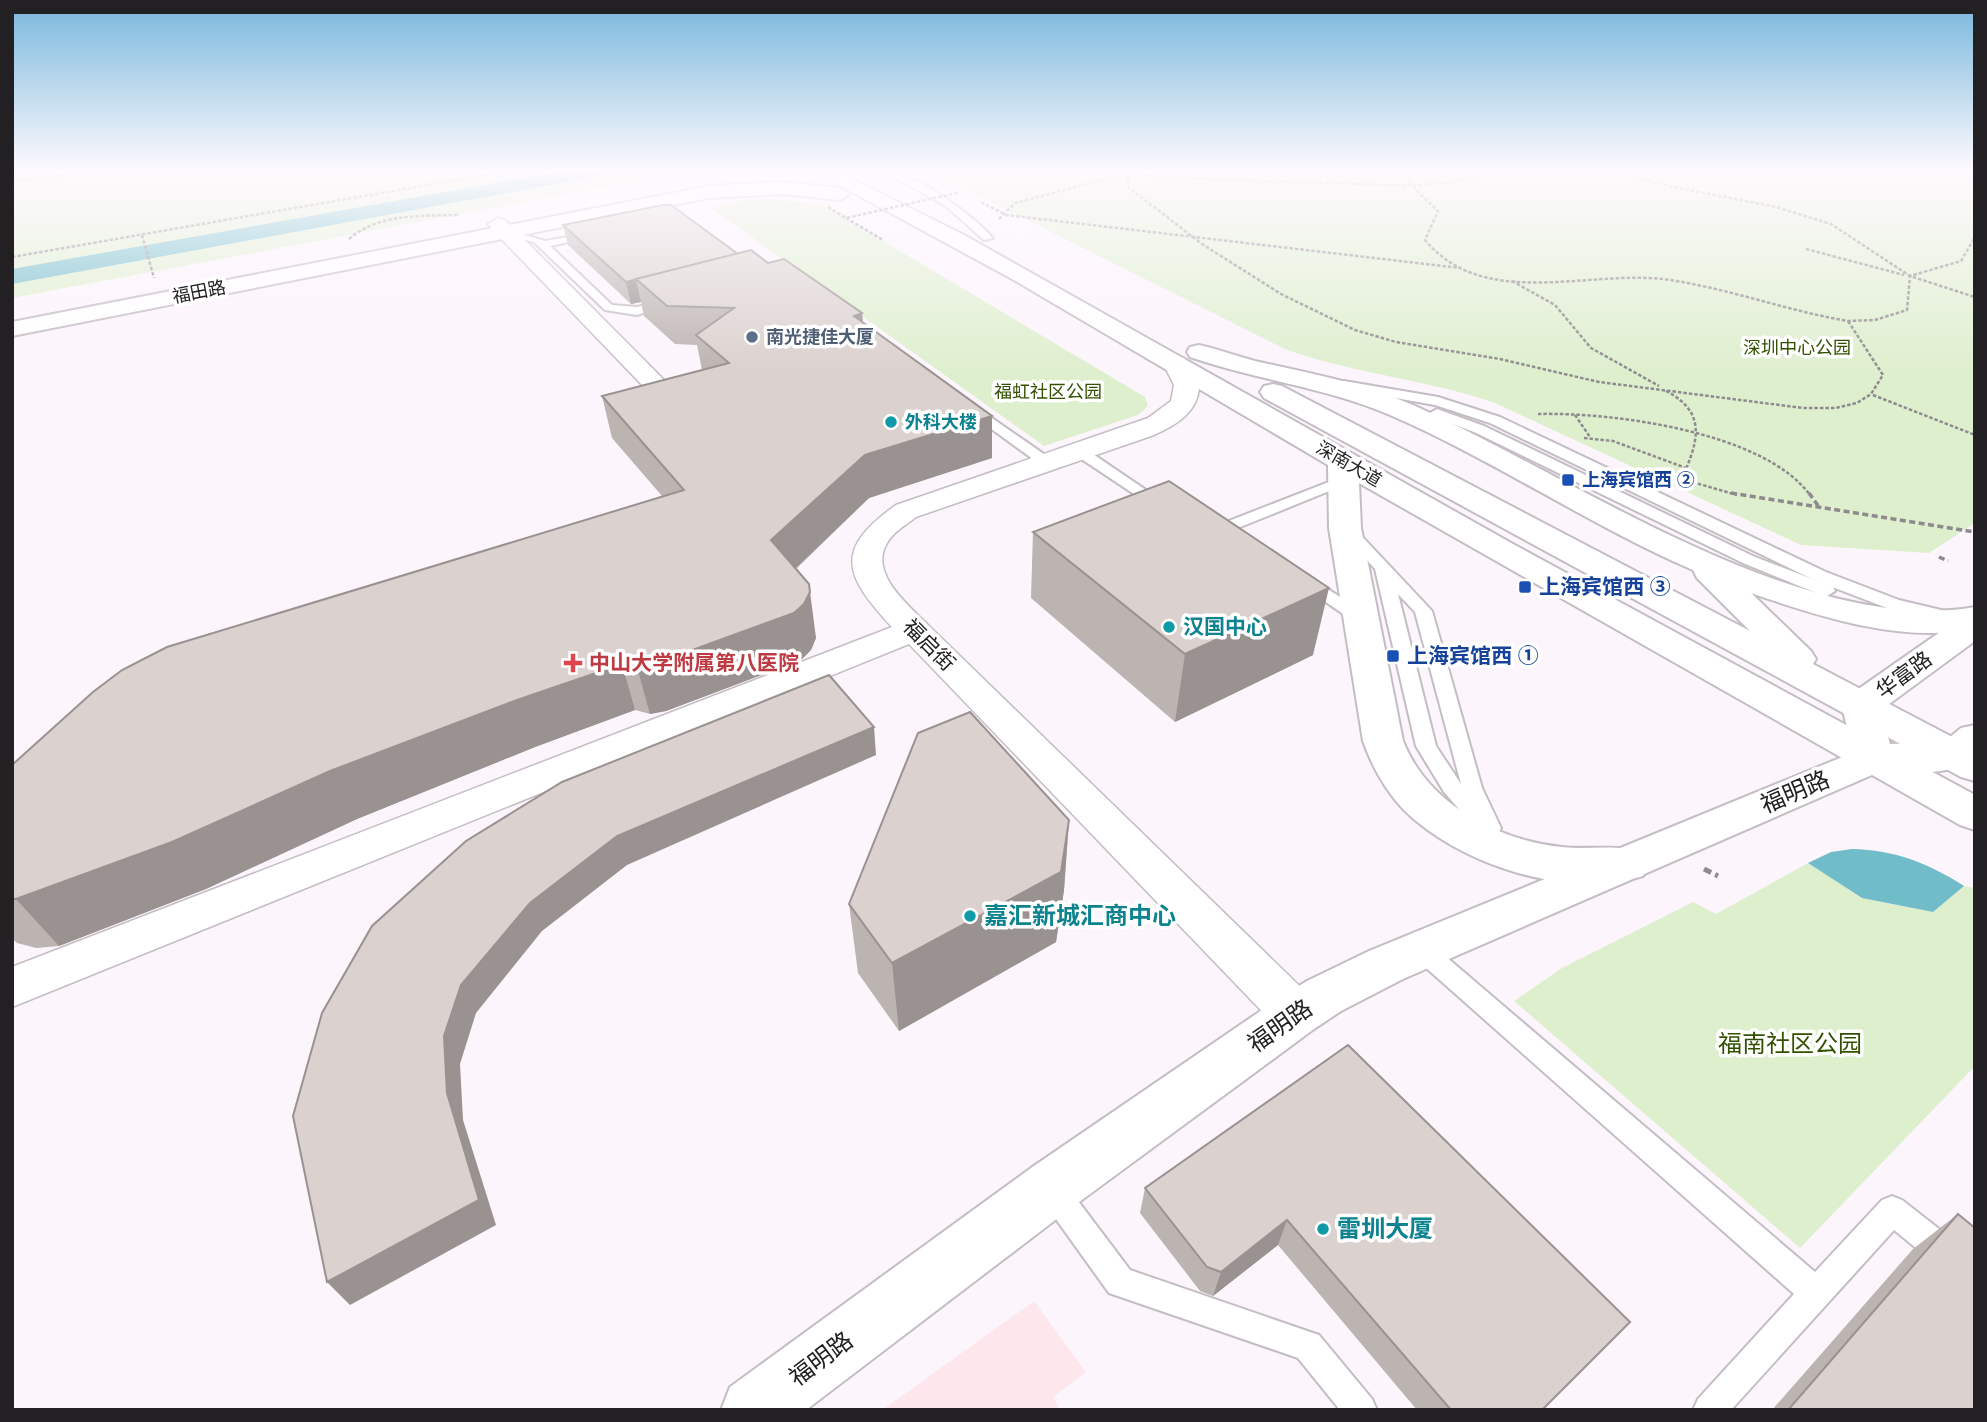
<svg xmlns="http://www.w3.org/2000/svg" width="1987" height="1422" font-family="Montserrat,'Noto Sans SC',sans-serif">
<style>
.commercial{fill:#fde7ec}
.green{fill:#deefce}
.water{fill:#71bcc9}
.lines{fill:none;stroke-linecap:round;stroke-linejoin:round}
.service-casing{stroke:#c4bdc4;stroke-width:4}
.minor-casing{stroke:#c4bdc4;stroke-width:3}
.tertiary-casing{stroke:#c4bdc4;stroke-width:4}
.secondary-casing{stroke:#c4bdc4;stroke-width:4}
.primary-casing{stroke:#c4bdc4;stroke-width:4}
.path-far2{stroke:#8e8a8e;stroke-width:2.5;stroke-dasharray:3.5 2;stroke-linecap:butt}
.path-far1{stroke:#8e8a8e;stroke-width:3.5;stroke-dasharray:6 3.5;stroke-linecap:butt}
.path{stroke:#8e8a8e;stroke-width:5;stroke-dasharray:8 4.5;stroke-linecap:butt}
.service{fill:#fff;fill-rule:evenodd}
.minor{fill:#fff;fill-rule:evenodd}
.tertiary{fill:#fff;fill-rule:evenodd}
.secondary{fill:#fff;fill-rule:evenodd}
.primary{fill:#fff;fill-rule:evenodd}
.path-bridge{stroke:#8e8a8e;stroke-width:2.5;stroke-dasharray:3.5 2;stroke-linecap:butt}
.wall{fill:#bcb4b1}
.shaded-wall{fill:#999290}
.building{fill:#dbd1ce;stroke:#999290;stroke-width:2}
.service-dot{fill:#5c6f8a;stroke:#fff;stroke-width:2.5}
.culture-dot{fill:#0f9aa8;stroke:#fff;stroke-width:2.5}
.transit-dot{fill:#1a4fb4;stroke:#fff;stroke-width:2.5}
.health-dot{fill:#e0444e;stroke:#fff;stroke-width:2.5}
.labels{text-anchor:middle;stroke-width:7;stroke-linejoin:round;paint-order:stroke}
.far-street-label{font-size:18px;fill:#222022;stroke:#fff}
.far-service-label{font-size:18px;font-weight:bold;fill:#4e5e75;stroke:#fff;text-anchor:start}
.far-park-label{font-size:18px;fill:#325100;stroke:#fff}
.far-culture-label{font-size:18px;font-weight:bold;fill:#0d838f;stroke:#fff;text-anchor:start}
.far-transit-label{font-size:18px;font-weight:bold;fill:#164399;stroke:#fff;text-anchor:start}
.transit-label{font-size:21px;font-weight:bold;fill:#164399;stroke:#fff;text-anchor:start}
.culture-label{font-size:21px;font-weight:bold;fill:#0d838f;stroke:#fff;text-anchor:start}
.street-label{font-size:21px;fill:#222022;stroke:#fff}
.health-label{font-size:21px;font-weight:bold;fill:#be3a42;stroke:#fff;text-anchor:start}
.near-street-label{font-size:24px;fill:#222022;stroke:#fff}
.near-culture-label{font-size:24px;font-weight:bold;fill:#0d838f;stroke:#fff;text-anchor:start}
.near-park-label{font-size:24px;fill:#325100;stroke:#fff}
</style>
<rect width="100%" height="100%" fill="#fcf5fc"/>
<polygon class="commercial" points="1034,1301 1086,1372 1053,1397 1060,1410 882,1410"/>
<g class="green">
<polygon points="12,172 685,172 12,298"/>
<path d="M 931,172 L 1975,172 L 1975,523 L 1929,553 L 1801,545 L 1495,403 C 1427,379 1353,374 1285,349 Z"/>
<polygon points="757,198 821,204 1145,397 1148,406 1138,415 1044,446 711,208"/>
<polygon points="1808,863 1862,898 1933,912 1964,886 1975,888 1975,1066 1800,1248 1514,1001 1562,968 1693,902 1716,914"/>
</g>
<g class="water">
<polygon points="558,172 620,172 12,284 12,269"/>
<path d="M 1852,849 C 1895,850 1928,863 1964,886 L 1933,912 L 1862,898 L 1808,863 L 1831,852 Z"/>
</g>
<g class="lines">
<g class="service-casing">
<g id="service">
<path d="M 885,172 C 916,172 973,216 993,238 L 984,240 L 946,206 Z"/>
<polygon points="505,229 545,241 597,232 597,236 550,246 612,305 637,307 667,300 673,303 637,315 605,310 534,242 501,234 500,232"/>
<polygon points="1344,381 1438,397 1500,417 1826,572 1899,600 1945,611 1948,615 1939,620 1887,608 1814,580 1490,423 1435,405 1339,388 1339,382"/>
<polygon points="973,405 1051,459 1053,462 1051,465 1041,465 968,412 966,409"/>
<polygon points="1437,409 1484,426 1755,557 1833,587 1835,591 1827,596 1821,595 1743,563 1474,432 1432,416 1430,413"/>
<polygon points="1079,447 1084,448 1168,505 1160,510 1155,508 1074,454 1072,451 1074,448"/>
<polygon points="1344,476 1349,477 1351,480 1349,483 1233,530 1221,530 1219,527 1221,524"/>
<path d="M 1348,526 L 1354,528 L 1432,611 L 1482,788 L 1501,828 L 1498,834 L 1490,836 L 1482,834 L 1478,824 L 1471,823 L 1444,792 L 1416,746 L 1375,569 L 1340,531 ZM 1398,594 L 1415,612 L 1461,784 L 1436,746 Z"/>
<polygon points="1307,576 1367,614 1370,618 1367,622 1355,622 1301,585 1299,581 1301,577"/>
<polygon points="1423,941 1431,944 1815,1272 1882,1200 1892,1196 1902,1200 1975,1257 1975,1291 1964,1287 1894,1230 1731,1410 1693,1410 1698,1399 1794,1294 1415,958 1411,951 1415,944"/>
<polygon points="1053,1177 1063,1181 1130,1270 1319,1335 1372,1399 1377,1410 1340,1410 1298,1358 1109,1293 1043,1201 1039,1191 1043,1181"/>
</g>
</g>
<g class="minor-casing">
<g id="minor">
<polygon points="498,218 505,220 687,403 691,408 687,413 678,416 669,413 491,228 488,224"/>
<path d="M 1175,356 L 1184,358 L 1199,385 C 1199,412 1176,425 1154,435 L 916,517 C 906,525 893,532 887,543 C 869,573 907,604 926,623 L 1313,999 L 1320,1014 L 1313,1029 L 1296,1035 L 1279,1029 L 909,644 L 12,1007 L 12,967 L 892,627 C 844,575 833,550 896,505 L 1148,418 L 1171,401 L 1174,385 L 1163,363 L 1166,358 Z"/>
</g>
</g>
<g class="tertiary-casing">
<polygon id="tertiary" points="1874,744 1888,748 1894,758 1888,768 1403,979 1341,1011 1314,1029 1071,1208 806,1410 721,1410 730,1387 1031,1168 1278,999 1307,981 1369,951"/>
</g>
<g class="secondary-casing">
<g id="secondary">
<polygon points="782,182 840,188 850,194 840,200 782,194 709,198 12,336 12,322 709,186"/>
<path d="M 1975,613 L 1975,641 L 1881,710 L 1890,744 L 1944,742 L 1961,728 L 1975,725 L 1975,760 C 1955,776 1885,775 1860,768 L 1854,758 L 1842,706 L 1847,697 L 1963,616 Z"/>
</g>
</g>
<g class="primary-casing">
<g id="primary">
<path d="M 815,172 L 838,172 L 964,235 L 1513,544 L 1975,795 L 1975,830 L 1960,825 L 1359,483 L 1361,528 L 1403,741 C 1428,804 1497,840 1562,847 C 1589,850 1617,844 1643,852 L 1649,864 L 1643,876 C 1567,900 1459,864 1404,810 C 1385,790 1372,766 1363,741 L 1329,528 L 1328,465 L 1014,280 Z"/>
<path d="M 1199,345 C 1218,349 1236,356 1255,361 C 1309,373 1362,383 1413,405 C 1569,474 1802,638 1975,607 L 1975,629 C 1900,643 1821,617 1751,593 L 1811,651 L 1816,659 L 1813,664 L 1975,749 L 1975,781 L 1961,777 L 1264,398 L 1260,392 L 1264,386 L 1273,384 L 1282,386 L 1750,631 L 1697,578 L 1693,570 C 1589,525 1494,460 1390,415 C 1325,387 1256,380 1190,357 L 1187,352 L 1190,347 Z"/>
</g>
</g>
<g class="path-far2">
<path d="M 1105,172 C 1180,179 1254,181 1329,183 C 1380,184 1438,192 1487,172"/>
<path d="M 1406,172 L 1411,185 L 1438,211 L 1425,240 C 1485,312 1590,268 1670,280 C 1730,289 1788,311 1848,321 L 1875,320 L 1907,310 L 1910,276 L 1961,261 L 1975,237"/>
<polyline points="1616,172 1669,186 1776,207 1831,224 1910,276 1975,297"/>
<polyline points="1128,175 1128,187 1202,244 1281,294 1355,330 1396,342 1500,359 1599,382 1803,408 1835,408 1857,403 1871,394 1883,375 1848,321"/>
<polyline points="12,181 99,172"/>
<polyline points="981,202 1006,215 1460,268"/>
<polyline points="846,218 883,240"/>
<polyline points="999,219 1015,203 1118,176"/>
<polyline points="142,235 154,278"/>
<path d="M 349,239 C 378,213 423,216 460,215"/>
<polyline points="1806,249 1904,275"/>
<polyline points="12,257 502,172"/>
<polyline points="1512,281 1555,305 1591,348 1659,386"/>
<path d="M 1666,391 C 1711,414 1696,447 1679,485"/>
<polyline points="1873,395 1975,435"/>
<path d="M 1538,414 C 1613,412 1764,432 1810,495"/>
<polyline points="1575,415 1590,437"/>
<polyline points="1584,438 1613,441 1686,468"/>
<polyline points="1682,479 1737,495"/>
</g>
<g class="path-far1">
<polyline points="1731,493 1975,532"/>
<polyline points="1809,493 1819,507"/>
<polyline points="1939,557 1948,561"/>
</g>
<polyline class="path" points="1704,869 1718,876"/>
<use href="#service" class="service"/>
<use href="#minor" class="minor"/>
<use href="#tertiary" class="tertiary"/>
<use href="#secondary" class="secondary"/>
<use href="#primary" class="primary"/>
<polyline class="path-bridge" points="828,207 846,218 961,192"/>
</g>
<g class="wall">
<polygon points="563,225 738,254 768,263 862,313 863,322 992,458 869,498 796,569 816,638 811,650 801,660 666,711 650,714 635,710 535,747 357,819 206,889 59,946 36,948 17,943 12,938 12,765 662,496 612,438 602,396 702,370 697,345 675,344 644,316 641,302 631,304 568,245"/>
<polygon points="1033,532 1313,655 1175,722 1031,598"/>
<polygon points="1069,820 1064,890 1056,942 899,1031 858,973 849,904"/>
<polygon points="1348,1045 1543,1410 1417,1410 1278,1245 1213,1296 1200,1291 1140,1213 1145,1188"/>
<polygon points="1958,1214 1975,1410 1772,1410 1913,1249"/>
</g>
<g class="shaded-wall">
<polygon points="636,280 641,302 631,304 626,282"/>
<polygon points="862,313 865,352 854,316"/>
<polygon points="992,416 992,458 869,498 778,585 771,540 865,455"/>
<polygon points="809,584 816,638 811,650 801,660 666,711 650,714 637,667"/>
<polygon points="1329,588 1313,655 1175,722 1185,654"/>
<polygon points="622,664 635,710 535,747 357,819 206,889 59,946 16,899 330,771 517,700"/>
<polygon points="874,727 876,755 627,865 542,931 476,1013 460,1064 463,1120 496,1225 350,1305 327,1282 444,1036 461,985 530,903 617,836"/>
<polygon points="1069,820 1064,890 1056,942 899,1031 892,963"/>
<polygon points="1287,1220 1278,1245 1213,1296 1221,1272"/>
</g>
<g class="building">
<polygon points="663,205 671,205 738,254 626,282 563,225"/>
<polygon points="751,250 768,263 784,259 862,313 854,316 992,416 865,455 771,540 809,584 810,592 804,604 794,613 654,664 637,667 622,664 517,700 330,771 172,842 16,899 12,899 12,765 93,692 122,670 167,647 684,490 602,396 729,363 696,335 734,308 667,306 636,279"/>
<polygon points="1169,481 1329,588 1185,654 1033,532"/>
<polygon points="829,675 874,727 617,836 530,903 461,985 444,1036 447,1093 479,1200 327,1282 293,1116 322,1013 372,926 466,841 562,782"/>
<polygon points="970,712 1069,820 1061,872 892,963 849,904 918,733"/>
<polygon points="1348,1045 1630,1322 1542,1410 1451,1410 1287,1220 1221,1272 1207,1267 1145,1188"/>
<polygon points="1958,1214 1975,1228 1975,1410 1788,1410"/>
</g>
<linearGradient id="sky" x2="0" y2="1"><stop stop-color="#78b7dc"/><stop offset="0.46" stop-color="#fefafe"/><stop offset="1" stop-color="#fefafe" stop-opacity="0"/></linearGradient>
<rect width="1987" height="371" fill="url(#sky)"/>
<circle class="service-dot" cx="752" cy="337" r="7"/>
<g class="culture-dot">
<circle cx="891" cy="422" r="7"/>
<circle cx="1169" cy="627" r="7"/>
<circle cx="970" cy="916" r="7"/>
<circle cx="1323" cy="1229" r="7"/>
</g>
<g class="transit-dot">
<rect x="1561" y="473" width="14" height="14" rx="3.5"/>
<rect x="1518" y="580" width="14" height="14" rx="3.5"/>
<rect x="1386" y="649" width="14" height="14" rx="3.5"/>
</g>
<path class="health-dot" d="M569.5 652.5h7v7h7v7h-7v7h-7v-7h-7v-7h7z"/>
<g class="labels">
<g class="far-street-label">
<text transform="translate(199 292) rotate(-11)" y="6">福田路</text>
<text transform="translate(1349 464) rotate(30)" y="6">深南大道</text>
</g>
<g class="far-service-label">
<text x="766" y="343">南光捷佳大厦</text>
</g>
<g class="far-park-label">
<text x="1797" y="354">深圳中心公园</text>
<text x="1048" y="398">福虹社区公园</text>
</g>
<g class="far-culture-label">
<text x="905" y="428">外科大楼</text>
</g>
<g class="far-transit-label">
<text x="1582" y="486">上海宾馆西 ②</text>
</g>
<g class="transit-label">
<text x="1539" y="594">上海宾馆西 ③</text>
<text x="1407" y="663">上海宾馆西 ①</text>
</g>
<g class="culture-label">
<text x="1183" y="634">汉国中心</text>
</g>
<g class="street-label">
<text transform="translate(929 645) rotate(45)" y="7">福启街</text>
<text transform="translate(1904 675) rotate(-36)" y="7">华富路</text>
</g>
<g class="health-label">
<text x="589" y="670">中山大学附属第八医院</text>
</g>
<g class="near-street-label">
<text transform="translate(1795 792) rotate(-23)" y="8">福明路</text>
<text transform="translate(1280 1026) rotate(-35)" y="8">福明路</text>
<text transform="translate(821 1359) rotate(-37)" y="8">福明路</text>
</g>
<g class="near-culture-label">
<text x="984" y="924">嘉汇新城汇商中心</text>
<text x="1337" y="1237">雷圳大厦</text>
</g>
<g class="near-park-label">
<text x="1790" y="1052">福南社区公园</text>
</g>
</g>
<rect width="1987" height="1422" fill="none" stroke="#222022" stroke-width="28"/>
</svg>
